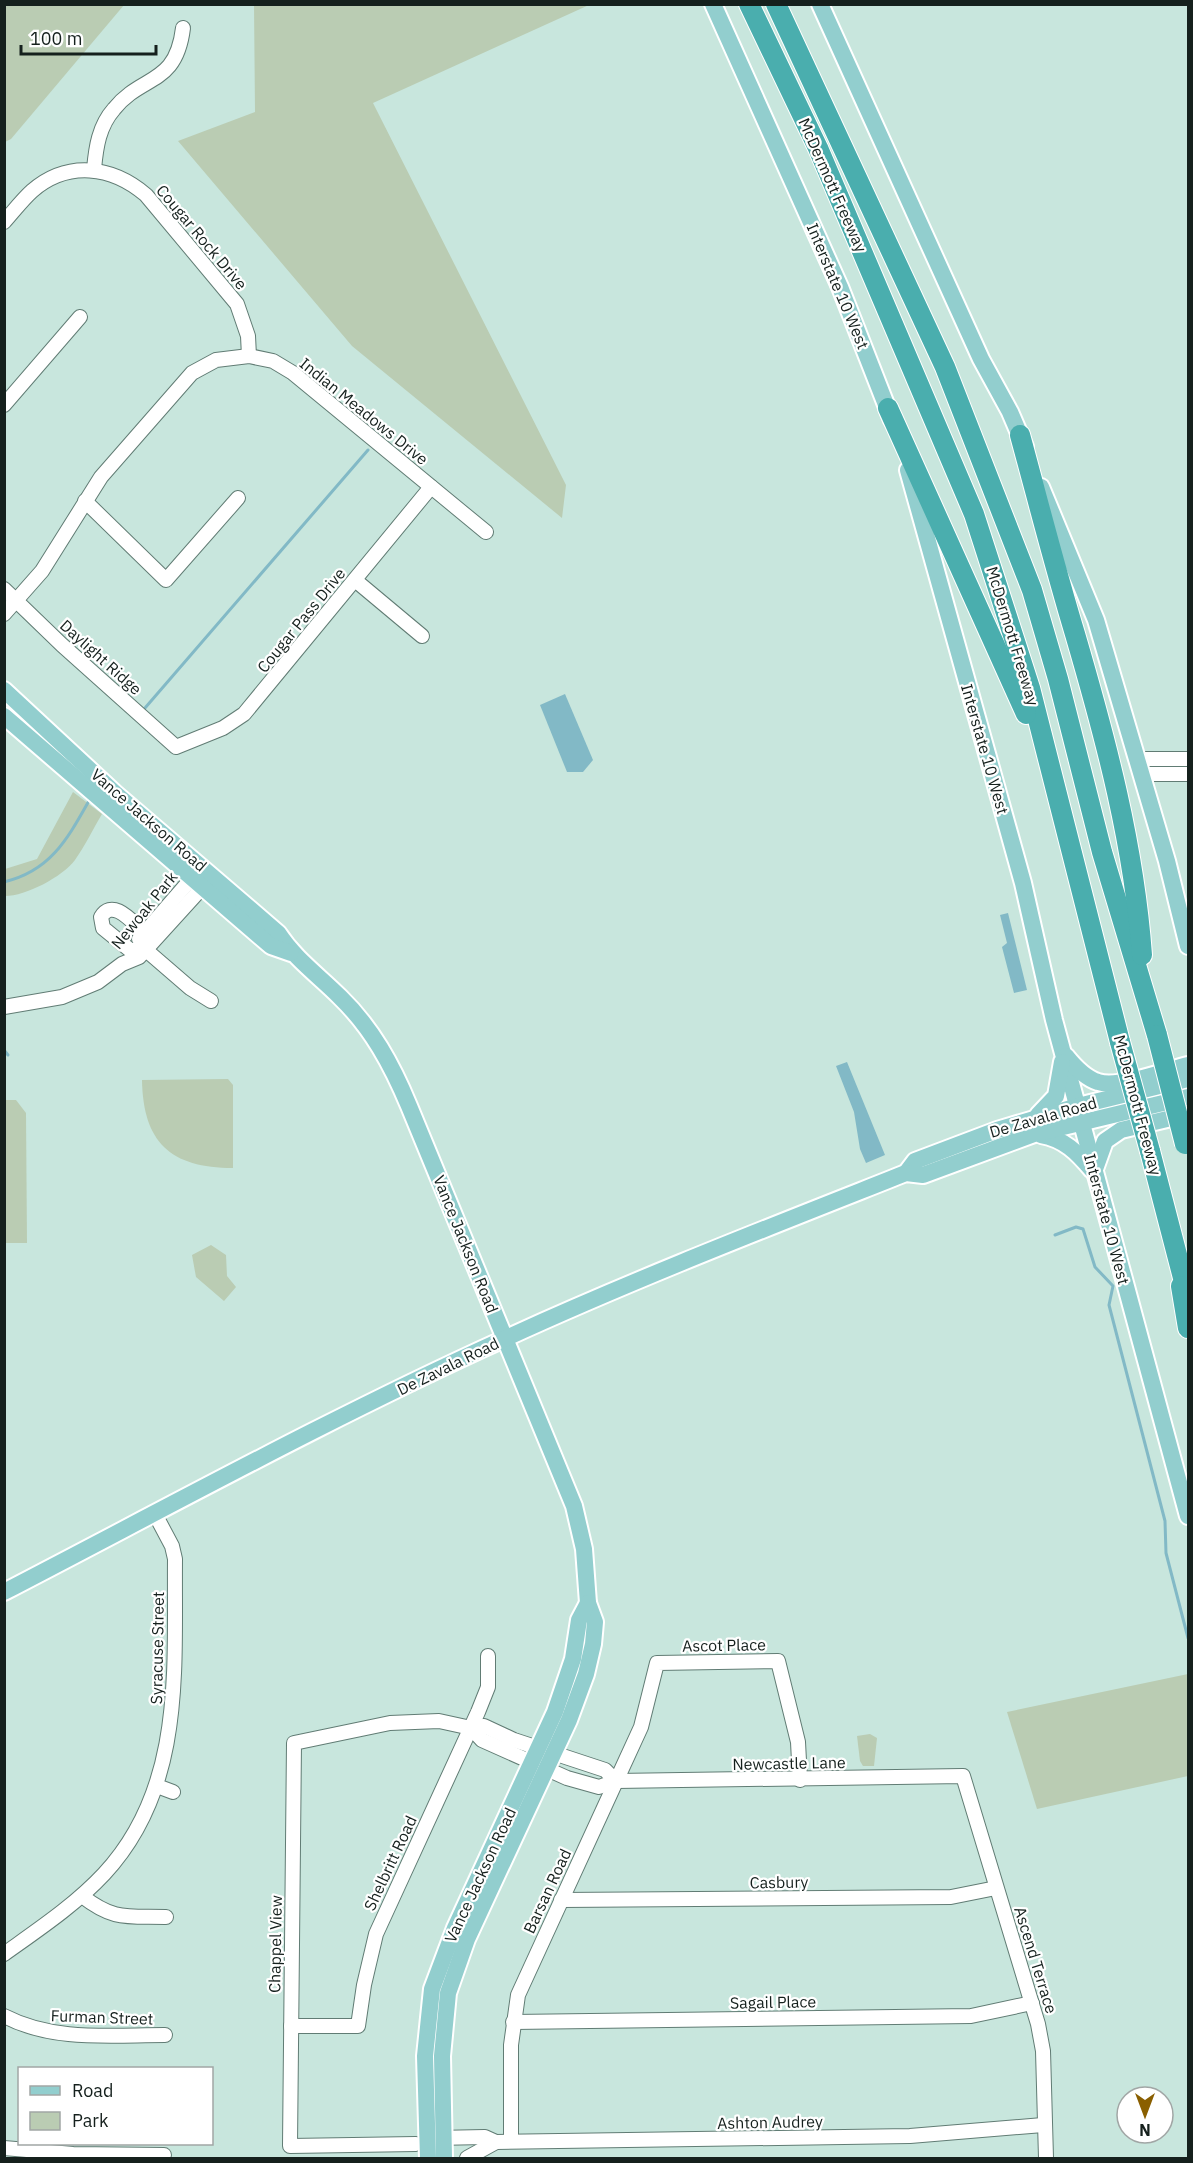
<svg xmlns="http://www.w3.org/2000/svg" width="1193" height="2163" font-family="'IBM Plex Sans',sans-serif">
<style>
.green{fill:#baccb3}
.water{fill:#82b9c6}
.lines{fill:none;stroke-linecap:round;stroke-linejoin:round}
.stream{stroke:#82b9c6;stroke-width:3}
.minor-casing{stroke:#617c74;stroke-width:16}
.major-casing{stroke:#fff;stroke-width:20}
.highway-casing{stroke:#fff;stroke-width:22}
.minor{stroke:#fff;stroke-width:14}
.major{stroke:#92cece;stroke-width:16}
.highway{stroke:#4aaeae;stroke-width:20}
.highway-bridge-casing{stroke:#fff;stroke-width:22;stroke-linecap:butt}
.highway-bridge{stroke:#4aaeae;stroke-width:20}
.labels{text-anchor:middle;stroke-width:4.5;stroke-linejoin:round;paint-order:stroke}
.street-label{font-size:16px;fill:#15201d;stroke:#fff}
</style>
<rect width="100%" height="100%" fill="#c8e6dd"/>
<g class="green">
<polygon points="4,5 124,5 11,139 5,142"/>
<polygon points="254,5 589,5 373,103 566,485 562,518 352,346 178,141 255,112"/>
<path d="M 73,792 L 102,814 C 93,829 85,846 75,860 C 62,877 26,896 5,896 L 5,869 L 37,859 Z"/>
<path d="M 228,1079 L 233,1085 L 233,1168 C 170,1168 143,1142 142,1080 Z"/>
<polygon points="5,1100 16,1100 26,1113 27,1243 5,1243"/>
<polygon points="211,1245 226,1255 227,1276 236,1287 224,1301 196,1277 192,1255"/>
<polygon points="1188,1674 1188,1776 1037,1809 1007,1712"/>
<polygon points="870,1734 877,1738 874,1766 863,1766 860,1761 857,1736"/>
</g>
<g class="water">
<polygon points="565,694 593,760 583,772 567,772 540,705"/>
<polygon points="1008,913 1027,990 1014,993 1002,947 1007,943 1000,915"/>
<polygon points="847,1062 885,1155 866,1163 860,1149 854,1112 836,1066"/>
</g>
<g class="lines">
<g class="stream">
<polyline points="145,708 368,450"/>
<path d="M 4,882 C 51,871 68,838 90,799"/>
<polyline points="4,1050 8,1055"/>
<polyline points="1055,1235 1076,1227 1083,1229 1095,1267 1113,1286 1109,1305 1165,1521 1166,1553 1188,1638"/>
</g>
<g class="minor-casing">
<g id="minor">
<path d="M 94,169 C 96,147 99,126 114,109 C 142,74 176,86 183,28"/>
<path d="M 4,222 C 13,212 22,200 32,191 C 68,160 112,166 146,195 L 237,304 L 248,336 L 249,356"/>
<polyline points="4,405 80,317"/>
<polyline points="85,501 166,580 238,498"/>
<polyline points="355,580 422,636"/>
<polyline points="4,589 62,645 176,747 223,728 244,714 431,487"/>
<polyline points="4,614 42,571 101,477 192,373 216,360 249,356 273,361 293,373 486,532"/>
<polyline points="1137,759 1188,759"/>
<polyline points="1141,774 1188,774"/>
<polyline points="139,939 199,870"/>
<path d="M 146,950 L 145,933 C 133,923 113,897 101,917 L 103,928 L 130,950 L 146,950 L 190,988 L 211,1001"/>
<polyline points="4,1007 62,997 98,982 122,964 139,957 209,880"/>
<polyline points="471,1728 482,1740 567,1778 599,1787 616,1781 963,1776 1038,2024 1043,2051 1046,2158"/>
<polyline points="157,1786 173,1792"/>
<path d="M 82,1896 C 114,1921 127,1916 166,1917"/>
<polyline points="561,1900 951,1897 996,1888"/>
<path d="M 4,1954 C 39,1929 75,1905 104,1874 C 185,1787 174,1669 175,1559 L 172,1546 L 155,1514"/>
<path d="M 4,2016 C 54,2042 111,2035 165,2035"/>
<polyline points="513,2022 971,2016 1032,2003"/>
<polyline points="291,2026 358,2026 364,1985 376,1934 478,1712 488,1687 488,1656"/>
<polyline points="435,2138 485,2137 496,2142 910,2136 1043,2125"/>
<polyline points="511,2141 511,2045 518,1995 641,1727 657,1663 778,1661 798,1742 800,1780"/>
<polyline points="416,2144 290,2146 294,1743 390,1723 439,1721 471,1728 484,1726 514,1740 605,1770 616,1781"/>
<polyline points="4,2148 73,2154 164,2155"/>
<polyline points="467,2158 496,2142"/>
</g>
</g>
<g class="major-casing">
<g id="major">
<polyline points="713,4 840,287 892,420"/>
<polyline points="820,4 981,359 1010,412 1025,447"/>
<polyline points="908,470 1023,883 1054,1020 1188,1516"/>
<polyline points="1041,487 1096,620 1167,861 1188,946"/>
<path d="M 4,690 L 116,794 L 278,933 C 295,959 318,975 340,997 C 372,1028 392,1065 409,1106 L 574,1506 L 584,1549 L 588,1603 L 595,1622 L 593,1644 L 586,1674 L 569,1720 L 467,1939 L 448,1993 L 442,2056 L 444,2158"/>
<polyline points="4,716 271,946 291,953"/>
<path d="M 1066,1056 C 1074,1066 1085,1078 1098,1082 C 1118,1089 1167,1070 1188,1065"/>
<polyline points="1038,1115 1056,1096 1062,1062"/>
<path d="M 1041,1135 C 1064,1139 1077,1152 1092,1170"/>
<polyline points="1095,1169 1105,1141 1121,1130 1188,1114"/>
<polyline points="906,1173 915,1161 997,1130 1078,1106 1188,1079"/>
<path d="M 4,1592 C 170,1506 334,1416 504,1339 C 635,1279 772,1226 906,1173 L 923,1175 L 1034,1134 L 1188,1097"/>
<polyline points="428,2158 425,2056 432,1989 455,1928 555,1712 573,1659 579,1620 588,1603"/>
</g>
</g>
<g class="highway-casing">
<g id="highway">
<polyline points="749,4 818,148 974,514 1030,688 1120,1042"/>
<polyline points="776,4 945,367 1032,590 1058,679 1102,852 1157,1035"/>
<polyline points="888,408 1026,714"/>
<path d="M 1020,435 C 1038,501 1055,568 1075,634 C 1106,740 1134,845 1142,955"/>
<polyline points="1150,1151 1188,1297"/>
<polyline points="1181,1286 1188,1328"/>
</g>
</g>
<use href="#minor" class="minor"/>
<use href="#major" class="major"/>
<use href="#highway" class="highway"/>
<g class="highway-bridge-casing">
<g id="highway-bridge">
<polyline points="1157,1035 1185,1144"/>
<polyline points="1120,1042 1150,1151"/>
</g>
</g>
<use href="#highway-bridge" class="highway-bridge"/>
</g>
<g class="labels">
<g class="street-label">
<text transform="translate(833 185) rotate(66)" y="6">McDermott Freeway</text>
<text transform="translate(202 237) rotate(50)" y="6">Cougar Rock Drive</text>
<text transform="translate(838 286) rotate(67)" y="6">Interstate 10 West</text>
<text transform="translate(364 411) rotate(39)" y="6">Indian Meadows Drive</text>
<text transform="translate(301 620) rotate(-51)" y="6">Cougar Pass Drive</text>
<text transform="translate(1013 636) rotate(73)" y="6">McDermott Freeway</text>
<text transform="translate(101 657) rotate(42)" y="6">Daylight Ridge</text>
<text transform="translate(985 749) rotate(74)" y="6">Interstate 10 West</text>
<text transform="translate(149 820) rotate(41)" y="6">Vance Jackson Road</text>
<text transform="translate(144 910) rotate(-51)" y="6">Newoak Park</text>
<text transform="translate(1138 1105) rotate(75)" y="6">McDermott Freeway</text>
<text transform="translate(1043 1117) rotate(-16)" y="6">De Zavala Road</text>
<text transform="translate(1107 1219) rotate(75)" y="6">Interstate 10 West</text>
<text transform="translate(466 1244) rotate(68)" y="6">Vance Jackson Road</text>
<text transform="translate(448 1366) rotate(-26)" y="6">De Zavala Road</text>
<text transform="translate(724 1645) rotate(-1)" y="6">Ascot Place</text>
<text transform="translate(157 1648) rotate(-89)" y="6">Syracuse Street</text>
<text transform="translate(789 1763) rotate(-1)" y="6">Newcastle Lane</text>
<text transform="translate(390 1863) rotate(-65)" y="6">Shelbritt Road</text>
<text transform="translate(480 1875) rotate(-65)" y="6">Vance Jackson Road</text>
<text transform="translate(779 1882) rotate(-1)" y="6">Casbury</text>
<text transform="translate(547 1891) rotate(-65)" y="6">Barsan Road</text>
<text transform="translate(275 1944) rotate(-89)" y="6">Chappel View</text>
<text transform="translate(1036 1960) rotate(73)" y="6">Ascend Terrace</text>
<text transform="translate(773 2002) rotate(-1)" y="6">Sagail Place</text>
<text transform="translate(102 2017) rotate(2)" y="6">Furman Street</text>
<text transform="translate(770 2122) rotate(-1)" y="6">Ashton Audrey</text>
</g>
</g>
<rect width="1193" height="2163" fill="none" stroke="#15201d" stroke-width="12"/>
<rect x="18" y="2067" width="195" height="78" fill="#ffffff" stroke="#a1a6a5" stroke-width="1.5"/>
<rect x="30" y="2086" width="30" height="9" fill="#92cece" stroke="#a1a6a5" stroke-width="1.5"/>
<text x="72" y="2097" font-size="18" fill="#15201d">Road</text>
<rect x="30" y="2112" width="30" height="18" fill="#baccb3" stroke="#a1a6a5" stroke-width="1.5"/>
<text x="72" y="2127" font-size="18" fill="#15201d">Park</text>
<g transform="translate(1145 2115) rotate(180)"><circle r="28" fill="#ffffff" stroke="#a1a6a5" stroke-width="1.5"/>
<path d="M0-4.5L10 22L0 15L-10 22Z" fill="#8a5f00"/>
<text y="-9" font-size="16" font-weight="bold" text-anchor="middle" fill="#15201d">N</text>
</g>
<path d="M21 45v9h135v-9" fill="none" stroke="#15201d" stroke-width="3"/>
<text x="30" y="45" font-size="18" fill="#15201d" stroke="#ffffff" stroke-width="4.5" paint-order="stroke">100 m</text>
</svg>
